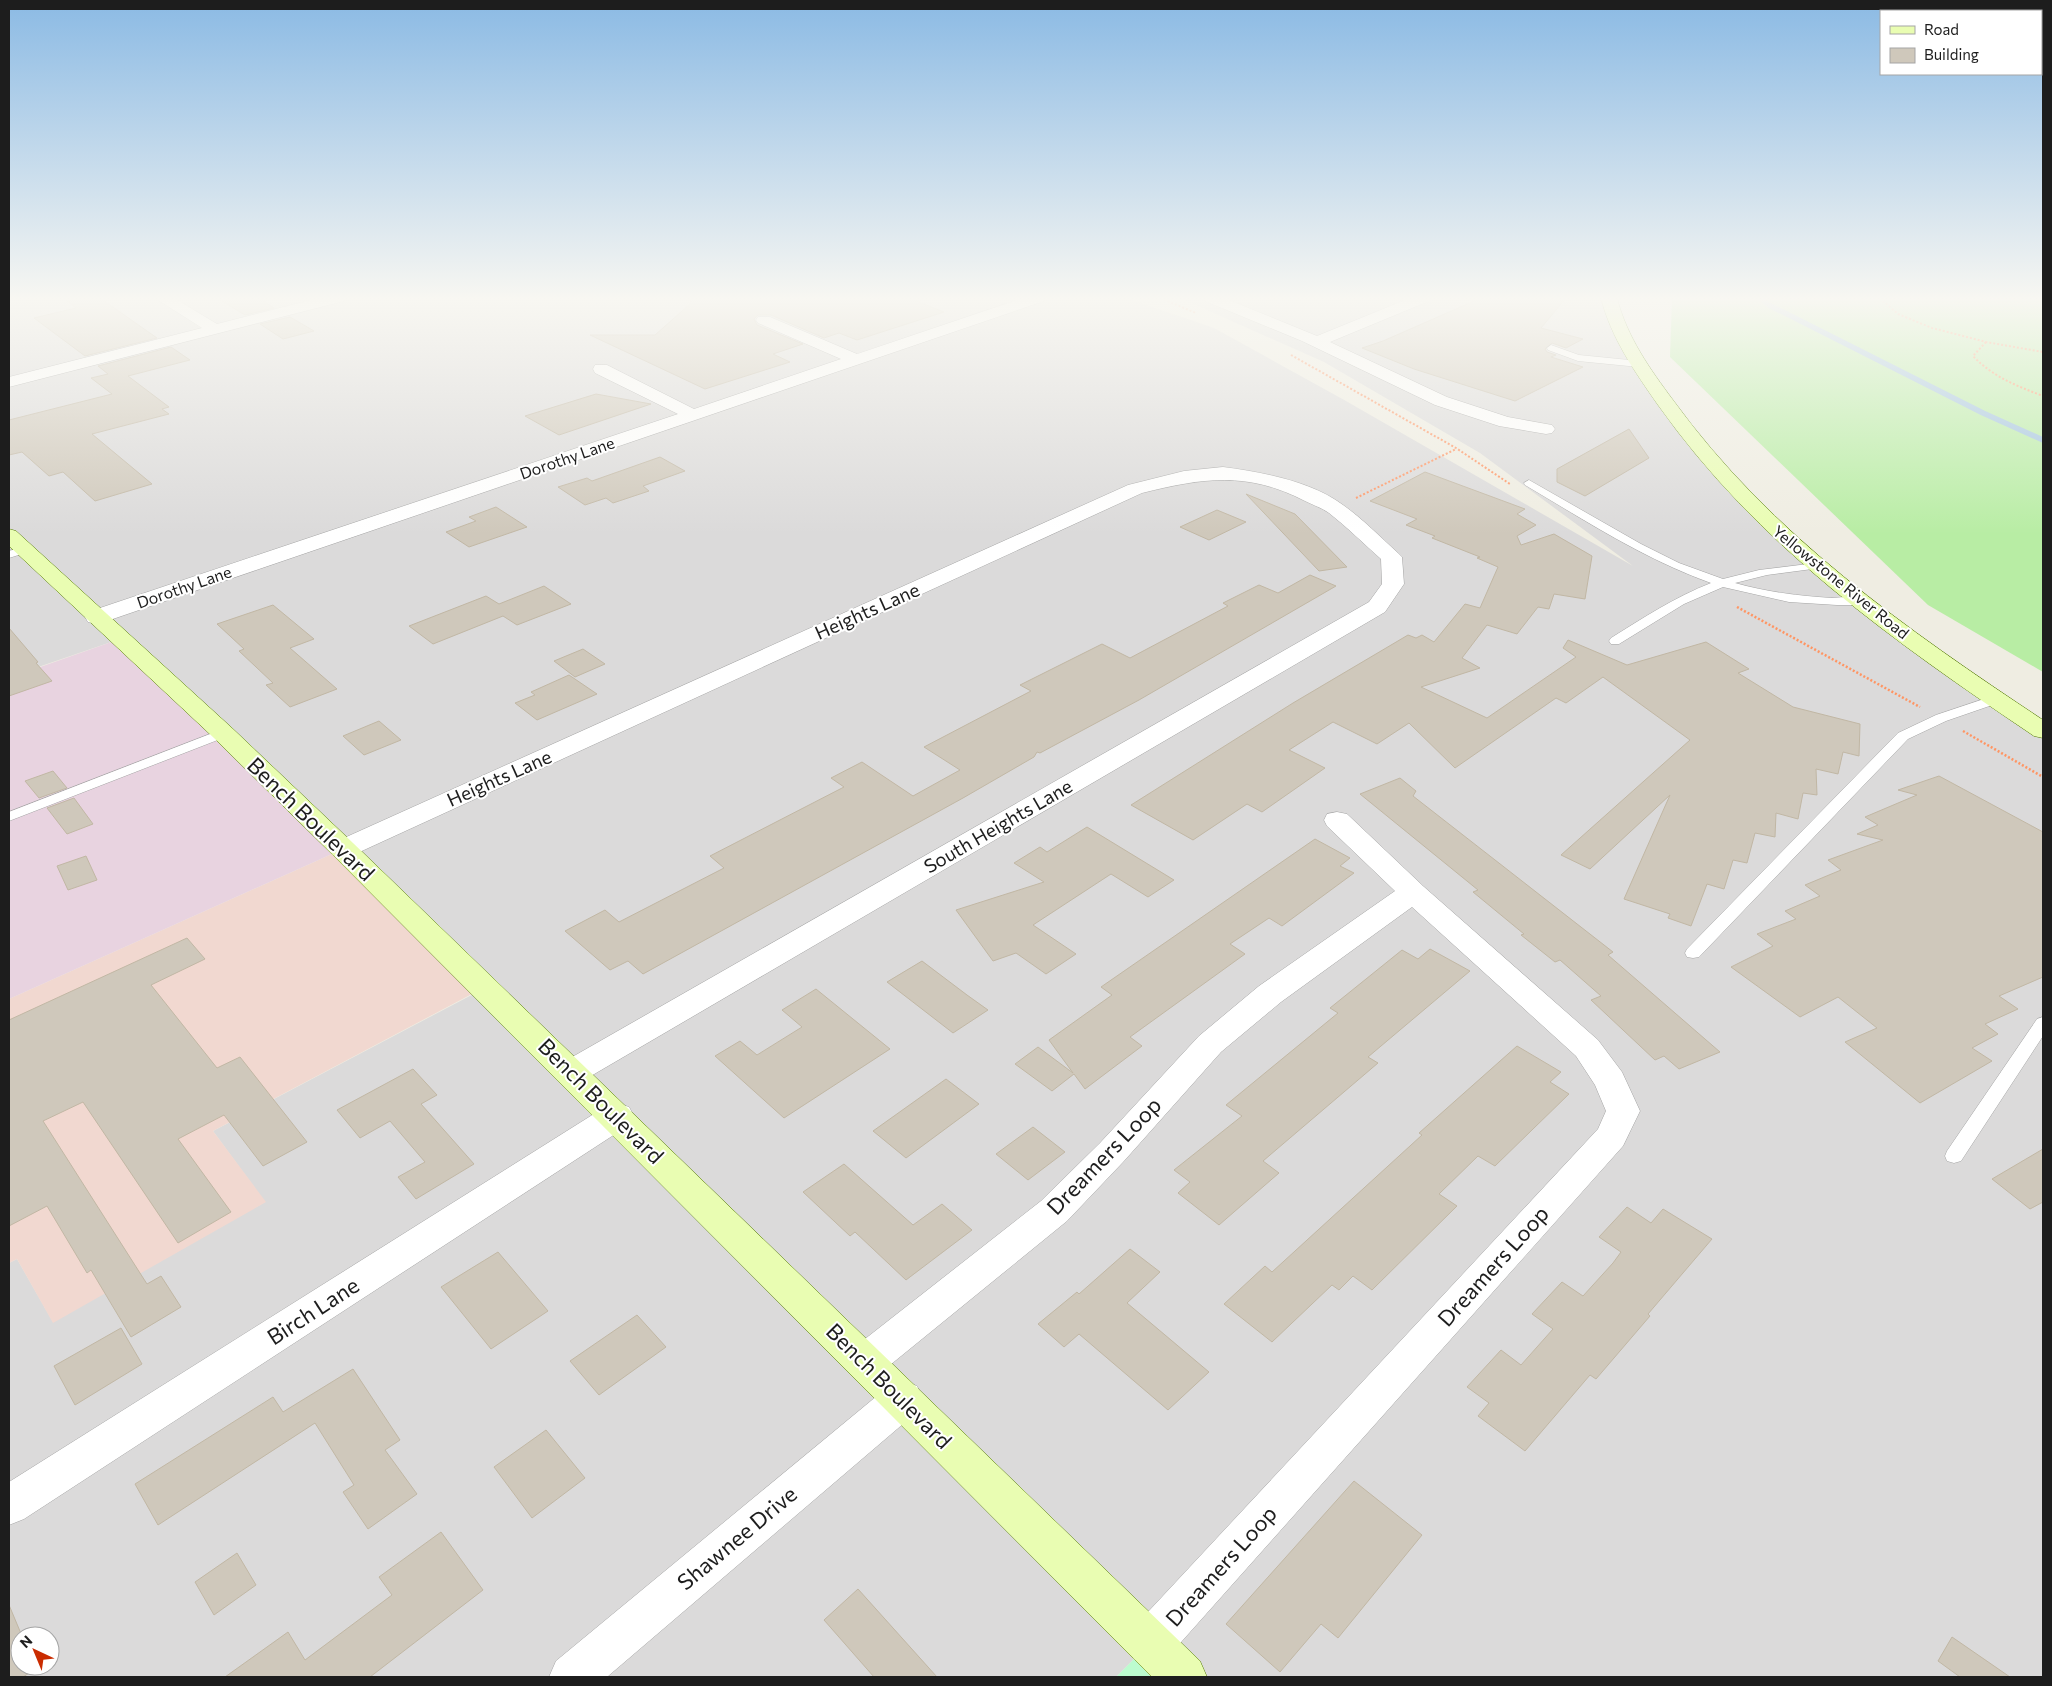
<svg xmlns="http://www.w3.org/2000/svg" width="2052" height="1686" font-family="Commissioner,sans-serif">
<style>
.residential{fill:#dbdada;fill-rule:evenodd}
.commercial{fill:#f1d8d0}
.industrial{fill:#e8d3e0}
.grass{fill:#b8eda4}
.park{fill:#bcfccf}
.lines{fill:none;stroke-linecap:round;stroke-linejoin:round}
.stream{stroke:#9fc3df;stroke-width:5.5}
.building{fill:#cfc8bb;stroke:#c1b7a4}
.lane-casing{stroke:#a4a4a4;stroke-width:1}
.street-casing{stroke:#a4a4a4;stroke-width:1}
.secondary-casing{stroke:#517800;stroke-width:1}
.path-far1{stroke:#ff9563;stroke-width:2;stroke-dasharray:2 2;stroke-linecap:butt}
.path{stroke:#ff9563;stroke-width:2.5;stroke-dasharray:2 2;stroke-linecap:butt}
.lane{fill:#fff;fill-rule:evenodd}
.street{fill:#fff;fill-rule:evenodd}
.secondary{fill:#e9fdb2;fill-rule:evenodd}
.labels{text-anchor:middle;stroke-width:4;stroke-linejoin:round;paint-order:stroke}
.far-street-label{font-size:16px;fill:#1d1d1d;stroke:#fff}
.street-label{font-size:19px;fill:#1d1d1d;stroke:#fff}
.near-street-label{font-size:22px;fill:#1d1d1d;stroke:#fff}
</style>
<rect width="100%" height="100%" fill="#efede2"/>
<path class="residential" d="M 9,298 L 1126,298 L 1214,328 L 1346,401 L 1633,566 L 1480,453 L 1324,362 L 1180,298 L 1609,298 L 1629,347 L 1773,528 L 1996,699 L 2043,731 L 2043,1677 L 1181,1677 L 1148,1645 L 1116,1677 L 9,1677 L 9,1263 L 17,1259 L 53,1322 L 265,1202 L 213,1131 L 485,988 L 120,639 L 9,677 ZM 20,1636 L 50,1636 L 50,1666 L 20,1666 Z"/>
<polygon class="commercial" points="343,849 485,987 213,1131 266,1202 53,1323 17,1259 9,1263 9,999"/>
<polygon class="industrial" points="120,639 343,849 9,999 9,678"/>
<polygon class="grass" points="1672,298 2043,298 2043,672 1928,605 1670,357"/>
<polygon class="park" points="1150,1643 1184,1677 1116,1677"/>
<g class="lines">
<polyline class="stream" points="1761,298 1769,305 1983,413 2043,440"/>
</g>
<g class="building">
<polygon points="63,298 100,298 157,338 85,356 34,318 76,308"/>
<polygon points="217,298 259,298 274,308 245,315"/>
<polygon points="691,298 909,298 944,312 857,340 839,333 824,338 771,315 758,315 754,319 757,325 803,344 773,354 790,362 705,389 590,335 655,335 690,304"/>
<polygon points="1481,298 1566,298 1541,328 1583,339 1566,348 1552,343 1545,349 1547,352 1556,355 1551,357 1583,367 1515,401 1414,369 1362,348 1383,341"/>
<polygon points="290,317 314,331 283,339 260,324"/>
<polygon points="171,347 190,360 128,376 169,407 162,409 169,414 92,434 152,484 95,501 63,472 49,476 22,452 9,455 9,420 112,394 91,378 108,374 98,366"/>
<polygon points="596,394 651,404 559,435 525,416"/>
<polygon points="1629,429 1649,458 1585,496 1557,482 1557,469"/>
<polygon points="660,457 685,471 643,486 649,491 613,503 606,498 585,505 558,487 587,478 592,481"/>
<polygon points="1425,472 1525,509 1517,514 1536,525 1517,536 1521,545 1554,534 1592,556 1585,599 1554,594 1549,609 1538,607 1517,634 1487,625 1462,658 1480,668 1421,687 1487,718 1576,657 1563,648 1568,640 1627,665 1706,642 1749,669 1738,673 1793,707 1860,724 1859,756 1843,752 1838,774 1816,769 1817,795 1803,793 1798,819 1776,813 1775,837 1755,833 1747,863 1733,860 1724,889 1707,884 1691,926 1668,918 1670,914 1624,899 1670,795 1590,869 1561,855 1690,740 1603,677 1566,703 1556,698 1455,768 1409,723 1377,744 1333,722 1289,750 1325,768 1262,812 1247,804 1193,840 1131,805 1293,703 1408,635 1416,638 1422,635 1434,642 1465,604 1480,608 1498,567 1477,558 1480,557 1432,538 1435,536 1406,525 1417,519 1370,501"/>
<polygon points="1246,494 1295,514 1347,567 1319,571"/>
<polygon points="496,507 527,527 469,547 446,532 476,521 469,517"/>
<polygon points="1217,510 1246,522 1209,540 1180,527"/>
<polygon points="1310,575 1336,586 1139,700 1040,753 1037,752 1034,757 963,798 643,974 628,961 610,970 565,931 605,910 619,922 724,868 710,856 844,787 831,778 862,762 913,796 960,770 924,747 1031,691 1020,685 1102,644 1130,658 1228,606 1223,603 1259,585 1278,593"/>
<polygon points="544,586 571,604 517,625 503,616 433,644 409,626 486,596 499,604"/>
<polygon points="273,605 314,639 290,648 337,689 290,707 266,685 273,683 239,651 244,649 217,624"/>
<polygon points="9,628 38,662 36,663 52,681 9,696"/>
<polygon points="583,649 605,664 575,677 554,661"/>
<polygon points="569,675 597,694 537,720 515,703 535,695 531,692"/>
<polygon points="379,721 401,740 364,755 343,736"/>
<polygon points="53,771 67,788 39,798 25,781"/>
<polygon points="1939,776 2043,832 2043,977 1999,996 2018,1009 1985,1024 1998,1034 1972,1048 1992,1061 1920,1103 1845,1042 1877,1028 1838,997 1800,1017 1731,967 1773,946 1757,934 1796,919 1785,911 1820,896 1805,885 1841,870 1828,860 1883,840 1857,834 1878,825 1865,817 1917,795 1898,790"/>
<polygon points="1400,778 1416,791 1413,796 1613,952 1608,955 1720,1052 1679,1069 1664,1056 1655,1060 1591,1000 1601,996 1560,960 1555,962 1521,935 1524,934 1473,892 1478,890 1360,794"/>
<polygon points="74,798 93,824 67,834 47,808"/>
<polygon points="1087,827 1174,880 1148,897 1111,874 1033,925 1076,954 1046,974 1016,953 993,961 956,910 1044,882 1014,863 1040,847 1047,852"/>
<polygon points="1315,839 1350,858 1340,866 1354,873 1282,926 1269,918 1230,944 1245,954 1130,1037 1142,1046 1085,1089 1074,1074 1052,1091 1015,1064 1038,1047 1073,1073 1049,1040 1112,995 1101,987"/>
<polygon points="86,856 97,880 68,890 57,866"/>
<polygon points="187,938 205,959 151,985 217,1068 240,1057 307,1142 263,1166 224,1115 178,1139 231,1212 178,1243 83,1102 43,1121 147,1284 161,1276 181,1307 131,1337 91,1270 87,1273 47,1206 9,1226 9,1020"/>
<polygon points="1430,949 1470,971 1368,1057 1378,1063 1263,1161 1279,1173 1219,1225 1178,1193 1190,1182 1174,1170 1242,1116 1226,1105 1338,1013 1330,1008 1402,950 1418,959"/>
<polygon points="922,961 967,995 988,1010 953,1033 887,982"/>
<polygon points="816,989 890,1049 784,1118 715,1056 740,1041 757,1055 802,1027 782,1010"/>
<polygon points="1517,1046 1561,1072 1550,1082 1569,1094 1495,1166 1478,1156 1439,1194 1457,1206 1372,1290 1353,1276 1339,1290 1332,1285 1272,1342 1224,1304 1265,1266 1272,1272 1422,1135 1419,1133"/>
<polygon points="413,1069 437,1095 421,1104 474,1164 416,1199 398,1177 425,1162 390,1121 360,1138 337,1110"/>
<polygon points="946,1079 979,1104 906,1158 873,1131"/>
<polygon points="1033,1127 1065,1152 1028,1180 996,1154"/>
<polygon points="2043,1149 2043,1202 2030,1209 1992,1179"/>
<polygon points="844,1164 913,1225 942,1204 972,1230 906,1280 855,1232 850,1236 803,1192"/>
<polygon points="1627,1207 1651,1223 1663,1209 1712,1239 1648,1314 1650,1316 1596,1379 1590,1375 1525,1451 1478,1416 1489,1403 1467,1387 1501,1350 1521,1365 1553,1329 1532,1314 1562,1282 1583,1296 1613,1263 1621,1252 1599,1237"/>
<polygon points="1130,1249 1160,1272 1127,1303 1209,1372 1168,1410 1079,1334 1064,1347 1038,1324 1077,1292 1079,1294"/>
<polygon points="498,1252 548,1311 491,1349 441,1287"/>
<polygon points="637,1315 666,1347 599,1395 570,1361"/>
<polygon points="121,1328 142,1364 75,1405 54,1366"/>
<polygon points="353,1369 400,1440 385,1450 417,1494 368,1529 343,1492 354,1485 315,1423 158,1525 135,1484 273,1397 283,1412"/>
<polygon points="546,1430 585,1478 532,1518 494,1467"/>
<polygon points="1354,1481 1422,1535 1338,1638 1321,1624 1280,1672 1226,1624"/>
<polygon points="441,1532 483,1590 370,1677 225,1677 288,1632 305,1660 392,1595 379,1577"/>
<polygon points="237,1553 256,1585 214,1615 195,1582"/>
<polygon points="858,1589 937,1677 874,1677 824,1620"/>
<polygon points="9,1605 22,1636 20,1636 20,1666 35,1666 37,1668 23,1677 9,1677"/>
<polygon points="1952,1637 2010,1677 1960,1677 1938,1661"/>
</g>
<g class="lines">
<g class="lane-casing">
<g id="lane">
<polygon points="1551,345 1579,355 1639,361 1644,364 1639,367 1578,361 1548,350 1547,348"/>
<path d="M 1529,480 L 1641,544 L 1679,563 L 1723,579 L 1759,570 L 1816,563 L 1820,564 L 1822,566 L 1820,568 L 1767,575 L 1735,583 C 1767,592 1799,596 1832,598 C 1842,598 1859,594 1866,601 L 1860,605 L 1837,605 L 1789,602 L 1723,587 L 1684,604 L 1619,644 L 1611,644 L 1609,641 L 1611,638 C 1643,618 1675,597 1711,583 C 1644,559 1586,521 1525,485 L 1524,483 Z"/>
<polygon points="24,547 28,548 30,550 28,552 9,558 9,551"/>
<polygon points="1996,695 2001,696 2003,699 2001,702 1946,721 1908,739 1699,957 1693,958 1687,957 1685,953 1687,949 1898,733 1936,715"/>
<polygon points="223,729 228,730 230,733 228,736 9,821 9,812"/>
<polygon points="2043,1017 2043,1036 1961,1161 1954,1163 1947,1161 1945,1156 1947,1151 2037,1019"/>
</g>
</g>
<g class="street-casing">
<g id="street">
<polygon points="155,298 174,298 217,324 319,298 346,298 344,301 9,387 9,377 202,328"/>
<polygon points="1023,298 1046,298 1044,301 104,622 96,624 88,622 85,617 88,612 678,414 595,373 593,369 595,365 607,365 694,409 841,359 758,323 756,320 758,317 770,317 857,354"/>
<polygon points="1203,298 1224,298 1317,336 1410,298 1431,298 1429,301 1330,342 1447,397 1508,417 1552,425 1555,429 1552,433 1546,434 1499,426 1435,405 1302,341 1205,301"/>
<path d="M 1223,467 C 1261,472 1311,481 1343,505 C 1363,519 1380,537 1398,553 L 1402,557 L 1404,584 L 1385,612 L 584,1080 L 572,1084 L 560,1080 L 556,1072 L 560,1064 L 1369,602 L 1382,584 L 1381,559 C 1364,544 1347,527 1329,513 C 1322,508 1313,505 1305,501 C 1247,471 1203,478 1142,493 L 353,855 L 343,858 L 333,855 L 329,849 L 333,843 L 1128,485 L 1184,471 Z"/>
<polygon points="1337,812 1347,814 1423,886 1598,1040 1622,1072 1640,1111 1623,1146 1166,1659 1150,1666 1134,1659 1127,1643 1134,1627 1598,1129 1606,1111 1595,1085 1576,1056 1412,907 1281,1002 1221,1052 1124,1161 1067,1221 879,1374 865,1379 851,1374 845,1362 851,1350 1041,1201 1100,1143 1199,1036 1259,986 1395,891 1327,826 1324,820 1327,814"/>
<polygon points="617,1103 629,1107 634,1116 629,1125 24,1519 9,1525 9,1482 605,1107"/>
<polygon points="903,1381 917,1386 923,1399 917,1412 607,1677 549,1677 556,1661 889,1386"/>
</g>
</g>
<g class="secondary-casing">
<g id="secondary">
<path d="M 1601,298 L 1617,298 C 1627,337 1650,369 1673,400 C 1771,535 1906,629 2043,720 L 2043,738 L 2034,736 C 1893,641 1757,545 1658,405 C 1635,372 1611,338 1601,298 Z"/>
<polygon points="9,529 16,531 232,728 353,843 1200,1661 1207,1677 1152,1677 333,855 214,738 9,546"/>
</g>
</g>
<g class="path-far1">
<polyline points="1160,298 1196,313"/>
<polyline points="1880,298 1898,314 1932,328 1986,342 2043,352"/>
<path d="M 1986,342 L 1973,356 C 1993,377 2017,386 2043,396"/>
<polyline points="1291,355 1456,448 1510,484"/>
<polyline points="1356,498 1456,449"/>
</g>
<g class="path">
<polyline points="1737,607 1920,707"/>
<polyline points="1963,731 2043,777"/>
</g>
<use href="#lane" class="lane"/>
<use href="#street" class="street"/>
<use href="#secondary" class="secondary"/>
</g>
<linearGradient id="sky" x2="0" y2="1"><stop stop-color="#8bbae4"/><stop offset="0.56" stop-color="#f8f7f2"/><stop offset="1" stop-color="#f8f7f2" stop-opacity="0"/></linearGradient>
<rect width="2052" height="534" fill="url(#sky)"/>
<g class="labels">
<g class="far-street-label">
<text transform="translate(567 458) rotate(-19)" y="6">Dorothy Lane</text>
<text transform="translate(1841 582) rotate(39)" y="6">Yellowstone River Road</text>
<text transform="translate(184 587) rotate(-19)" y="6">Dorothy Lane</text>
</g>
<g class="street-label">
<text transform="translate(867 611) rotate(-24)" y="7">Heights Lane</text>
<text transform="translate(499 778) rotate(-24)" y="7">Heights Lane</text>
<text transform="translate(998 826) rotate(-30)" y="7">South Heights Lane</text>
</g>
<g class="near-street-label">
<text transform="translate(311 819) rotate(44)" y="8">Bench Boulevard</text>
<text transform="translate(601 1101) rotate(45)" y="8">Bench Boulevard</text>
<text transform="translate(1104 1156) rotate(-46)" y="8">Dreamers Loop</text>
<text transform="translate(1493 1266) rotate(-48)" y="8">Dreamers Loop</text>
<text transform="translate(313 1311) rotate(-33)" y="8">Birch Lane</text>
<text transform="translate(889 1386) rotate(45)" y="8">Bench Boulevard</text>
<text transform="translate(737 1538) rotate(-40)" y="8">Shawnee Drive</text>
<text transform="translate(1221 1566) rotate(-48)" y="8">Dreamers Loop</text>
</g>
</g>
<rect width="2052" height="1686" fill="none" stroke="#1d1d1d" stroke-width="20"/>
<rect x="1880" y="10" width="162" height="65" fill="#ffffff" stroke="#a5a5a5"/>
<rect x="1890" y="26" width="25" height="8" fill="#e9fdb2" stroke="#a5a5a5"/>
<text x="1924" y="35" font-size="15" fill="#1d1d1d">Road</text>
<rect x="1890" y="48" width="25" height="15" fill="#cfc8bb" stroke="#a5a5a5"/>
<text x="1924" y="60" font-size="15" fill="#1d1d1d">Building</text>
<g transform="translate(35 1651) rotate(316)"><circle r="24" fill="#ffffff" stroke="#a5a5a5"/>
<path d="M0-4L9 19L0 12L-9 19Z" fill="#ca2c00"/>
<text y="-8" font-size="14" font-weight="bold" text-anchor="middle" fill="#1d1d1d">N</text>
</g>
</svg>
